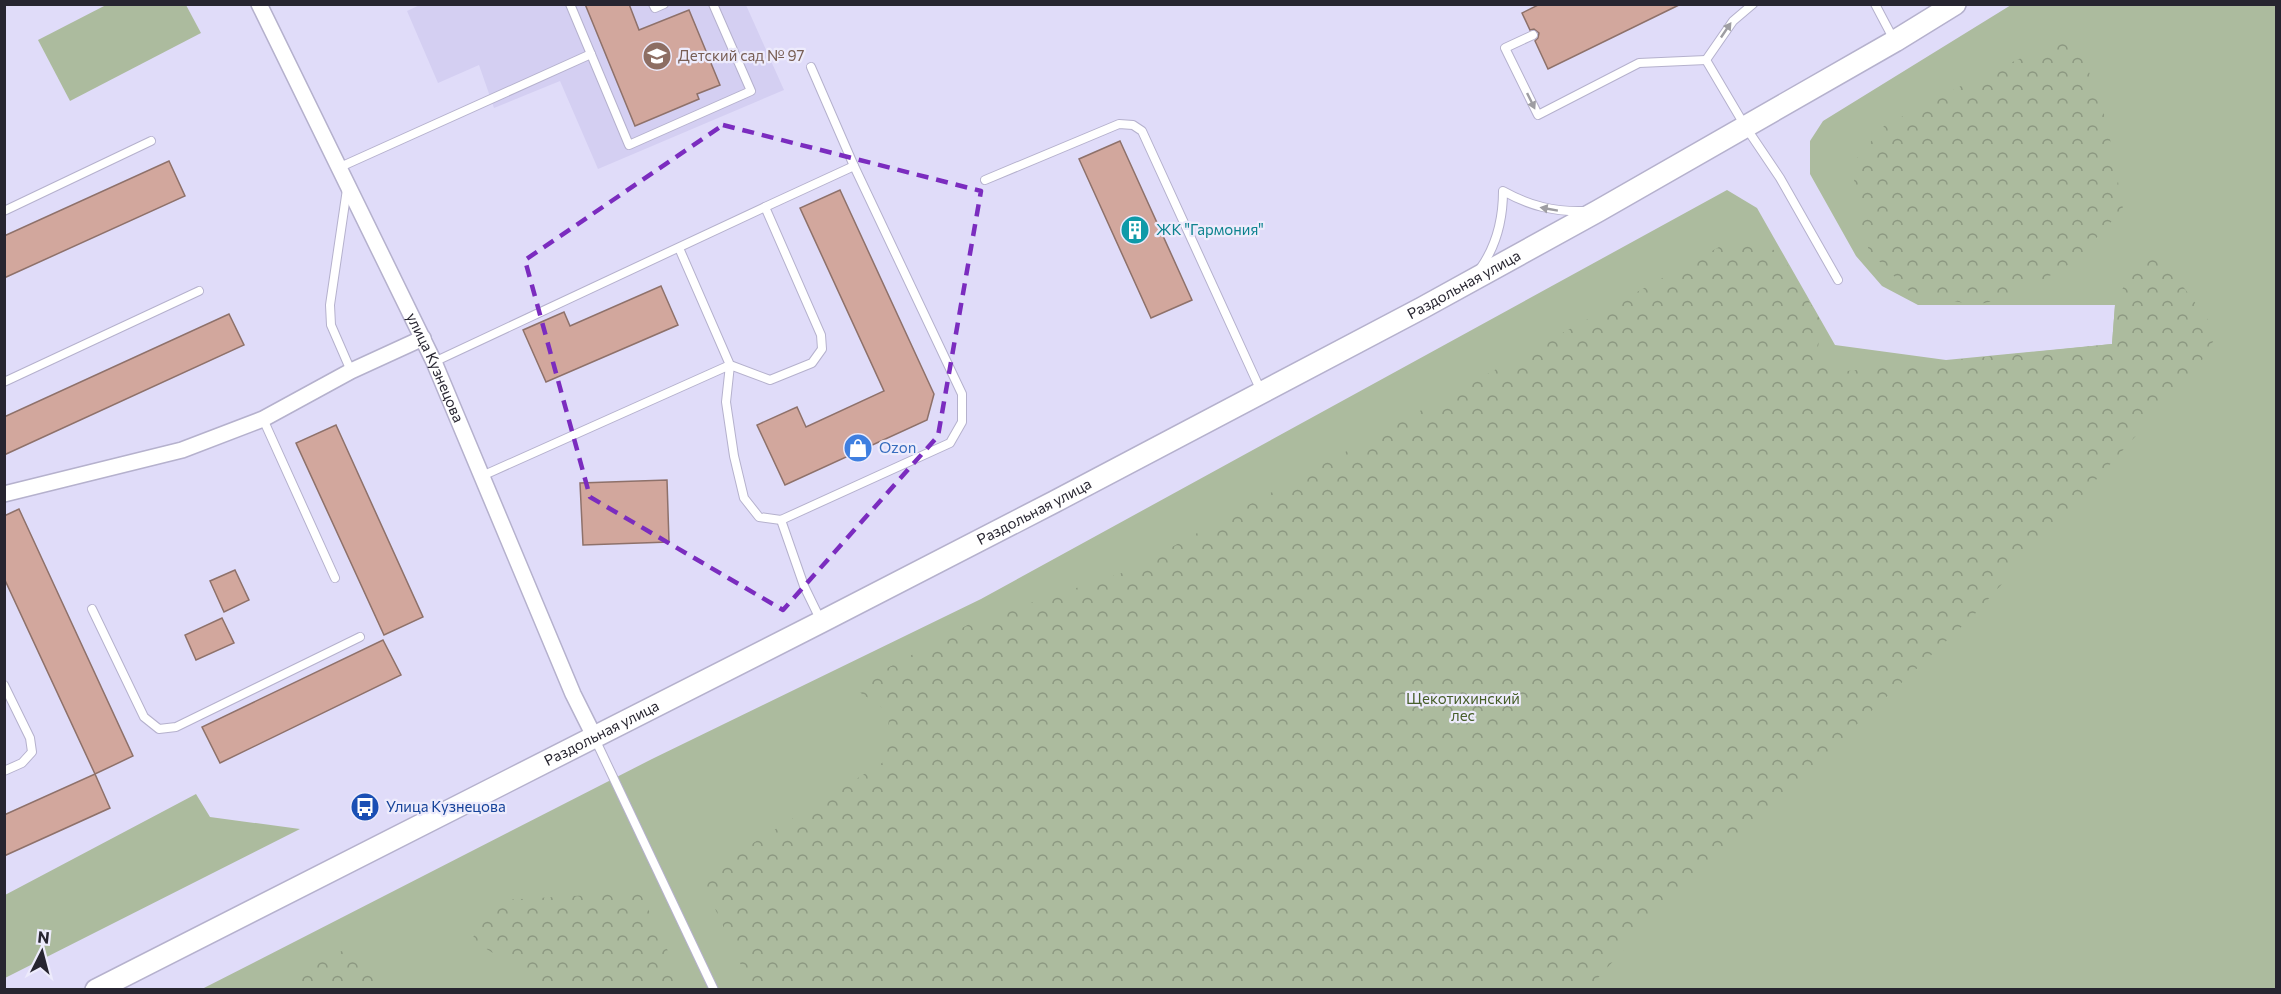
<svg xmlns="http://www.w3.org/2000/svg" width="2281" height="994" font-family="Commissioner,sans-serif">
<style>
.built{fill:#d4cff2}
.green{fill:#acbb9e}
.forest{fill:url(#forest-crowns)}
.building{fill:#d2a79d;stroke:#8e716a;stroke-width:1.5}
.lines{fill:none;stroke-linecap:round;stroke-linejoin:round}
.lane-casing{stroke:#b5b1cd;stroke-width:10}
.street-casing{stroke:#b5b1cd;stroke-width:18}
.secondary-casing{stroke:#b5b1cd;stroke-width:24}
.lane{stroke:#fff;stroke-width:8}
.street{stroke:#fff;stroke-width:15}
.secondary{stroke:#fff;stroke-width:21}
.oneway{fill:#9e9da2}
.marked{fill:none;stroke:#7b2cbf;stroke-width:4.5;stroke-dasharray:12 8;stroke-linejoin:round}
.labels{text-anchor:middle;stroke-width:4.5;stroke-linejoin:round;paint-order:stroke}
.education-label{font-size:15px;fill:#785e54;stroke:#edebfc;text-anchor:start}
.culture-label{font-size:15px;fill:#0d838f;stroke:#edebfc;text-anchor:start}
.street-label{font-size:15px;fill:#272530;stroke:#edebfc}
.shop-label{font-size:15px;fill:#366cbe;stroke:#edebfc;text-anchor:start}
.park-label{font-size:15px;fill:#475f2a;stroke:#edebfc}
.transit-label{font-size:15px;fill:#164399;stroke:#edebfc;text-anchor:start}
</style>
<defs>
<pattern id="forest-crowns" width="20" height="18" patternUnits="userSpaceOnUse" patternTransform="scale(1.5)"><rect width="20" height="18" fill="#acbb9e"/><path d="M2 6a3 3 0 1 1 6 0M12 15a3 3 0 1 1 6 0" fill="none" stroke="#8c9881"/></pattern>
</defs>
<rect width="100%" height="100%" fill="#e0dcf9"/>
<polygon class="built" points="422,4 746,5 784,90 598,169 560,81 494,108 479,65 438,83 407,11"/>
<g class="green">
<polygon points="106,5 186,5 201,33 70,101 38,40"/>
<polygon points="2011,5 2276,5 2276,989 200,990 652,759 981,599 1727,190 1757,208 1835,345 1946,360 2112,344 2115,305 1918,305 1882,286 1856,256 1810,174 1810,141 1823,121"/>
<polygon points="196,794 210,817 300,829 5,978 5,895"/>
</g>
<g class="forest">
<polygon points="2064,38 2083,55 2107,123 2123,209 2075,261 2013,297 1975,305 1911,293 1869,251 1853,190 1857,158 1884,126 1961,86"/>
<polygon points="1730,241 1779,251 1822,323 1817,353 1837,372 2112,344 2115,305 2135,262 2157,252 2218,333 2198,367 1973,616 1664,905 1588,989 752,989 700,876 882,763 890,713 852,687 973,622 1128,571"/>
<polygon points="640,892 686,989 551,989 472,940 489,901"/>
<polygon points="354,946 390,989 277,989 306,966"/>
</g>
<g class="building">
<polygon points="585,4 629,4 639,30 689,10 720,85 697,94 699,99 635,126"/>
<polygon points="1540,4 1681,4 1548,69 1535,41 1538,38 1539,33 1534,29 1530,30 1522,13"/>
<polygon points="1120,141 1192,300 1151,318 1079,159"/>
<polygon points="169,161 185,196 4,278 4,236"/>
<polygon points="840,190 934,394 927,420 785,485 757,425 797,407 806,427 884,391 800,208"/>
<polygon points="661,286 678,325 546,382 523,330 564,312 570,326"/>
<polygon points="229,314 244,345 4,455 4,417"/>
<polygon points="336,425 423,617 384,635 296,443"/>
<polygon points="667,480 669,542 583,545 580,483"/>
<polygon points="19,509 133,756 95,774 4,578 4,516"/>
<polygon points="235,570 249,600 224,612 210,581"/>
<polygon points="222,618 234,643 196,660 185,635"/>
<polygon points="383,640 401,675 220,763 202,727"/>
<polygon points="95,774 110,808 4,856 4,815"/>
</g>
<g class="lines">
<g class="lane-casing">
<g id="lane">
<polyline points="570,4 629,145 751,91 713,4"/>
<polyline points="653,4 655,8 664,4"/>
<polyline points="1875,4 1894,40"/>
<polyline points="1533,35 1505,48 1538,115 1639,63 1706,60"/>
<polyline points="1706,60 1745,126 1780,178 1838,280"/>
<polyline points="1706,60 1733,21 1753,4"/>
<polyline points="811,67 854,166"/>
<polyline points="338,168 591,54"/>
<polyline points="985,180 1119,124 1133,125 1142,131 1261,391"/>
<polyline points="347,189 330,305 331,325 351,371"/>
<polyline points="4,211 151,141"/>
<path d="M 1480,269 C 1497,245 1503,220 1503,191 C 1530,206 1554,212 1585,211"/>
<polyline points="434,362 765,207"/>
<polyline points="4,382 199,291"/>
<polyline points="263,419 335,578"/>
<polyline points="482,476 730,365 726,402 734,456 744,498 759,517 781,520 950,443 962,422 962,394 854,166 765,207 821,335 822,349 812,363 770,380 730,365 679,248"/>
<polyline points="781,520 804,586 821,621"/>
<polyline points="92,609 144,717 159,729 176,727 360,637"/>
<polyline points="4,685 30,738 32,752 22,763 4,771"/>
<polyline points="595,739 714,990"/>
</g>
</g>
<g class="street-casing">
<g id="street">
<path id="s1" d="M 259,4 L 434,362 L 573,694 L 594,736"/>
<polyline points="4,494 182,450 263,419 351,371 423,338"/>
</g>
</g>
<g class="secondary-casing">
<g id="secondary">
<path id="s2" d="M 96,990 L 821,622 L 1054,502 L 1422,308 L 1598,211 L 1895,41 L 1955,4"/>
</g>
</g>
<use href="#lane" class="lane"/>
<use href="#street" class="street"/>
<use href="#secondary" class="secondary"/>
</g>
<defs><path id="oneway-solid" d="M-6-.8H1V-3.2L6.5 0L1 3.2V.8H-6Z" transform="scale(1.5)"/></defs>
<g class="oneway">
<use href="#oneway-solid" transform="translate(1726 30) rotate(-56)"/>
<use href="#oneway-solid" transform="translate(1531 101) rotate(64)"/>
<use href="#oneway-solid" transform="translate(1549 209) rotate(-170)"/>
</g>
<path class="marked" d="M 723,125 L 981,191 L 938,436 L 783,610 L 590,497 L 525,260 Z"/>
<defs>
<g id="school-disc" transform="scale(1.5)"><circle r="9.5" fill="#8d6e63" stroke="#edebfc"/><path d="M0-5L7-2L0 1L-7-2ZM-4 1L0 2.5L4 1V4Q0 6-4 4Z" fill="#fff"/></g>
<g id="building-disc" transform="scale(1.5)"><circle r="9.5" fill="#0f9aa8" stroke="#edebfc"/><path d="M-4-6H4V6H1V3H-1V6H-4ZM-2.5-4.3h1.7v1.8h-1.7ZM.8-4.3h1.7v1.8H.8ZM-2.5-1h1.7V.8h-1.7ZM.8-1h1.7V.8H.8Z" fill="#fff"/></g>
<g id="shop-disc" transform="scale(1.5)"><circle r="9.5" fill="#3f7fe0" stroke="#edebfc"/><path d="M-5-2.5h2.3a2.7 3.5 0 0 1 5.4 0H5L5.5 6h-11ZM-1.5-2.5h3a1.5 2.3 0 0 0-3 0Z" fill="#fff"/></g>
<g id="bus-disc" transform="scale(1.5)"><circle r="9.5" fill="#1a4fb4" stroke="#edebfc"/><path d="M-5-6H5V4H4V6H2V4H-2V6H-4V4H-5ZM-3.5-4V0h7V-4ZM-3.5 1.2v1.5H-2V1.2ZM2 1.2v1.5H3.5V1.2Z" fill="#fff"/></g>
</defs>
<g fill-rule="evenodd">
<use href="#school-disc" x="657" y="56"/>
<use href="#building-disc" x="1135" y="230"/>
<use href="#shop-disc" x="858" y="448"/>
<use href="#bus-disc" x="365" y="807"/>
</g>
<g class="labels">
<g class="education-label">
<text x="678" y="61">Детский сад № 97</text>
</g>
<g class="culture-label">
<text x="1156" y="235">ЖК "Гармония"</text>
</g>
<g class="street-label">
<text dy="5" stroke="none"><textPath href="#s2" startOffset="1539">Раздольная улица</textPath></text>
<text dy="5" stroke="none"><textPath href="#s1" startOffset="404">улица Кузнецова</textPath></text>
<text dy="5" stroke="none"><textPath href="#s2" startOffset="1053">Раздольная улица</textPath></text>
<text dy="5" stroke="none"><textPath href="#s2" startOffset="567">Раздольная улица</textPath></text>
</g>
<g class="shop-label">
<text x="879" y="453">Ozon</text>
</g>
<g class="park-label">
<text x="1463" y="704">Щекотихинский<tspan x="1463" dy="17">лес</tspan></text>
</g>
<g class="transit-label">
<text x="386" y="812">Улица Кузнецова</text>
</g>
</g>
<rect width="2281" height="994" fill="none" stroke="#272530" stroke-width="12"/>
<g transform="translate(42 952) rotate(6)" stroke="#edebfc" stroke-width="4.5" paint-order="stroke">
<path d="M0-4.5L10 22L0 15L-10 22Z" fill="#272530"/>
<text y="-9" font-size="16" font-weight="bold" text-anchor="middle" fill="#272530">N</text>
</g>
</svg>
